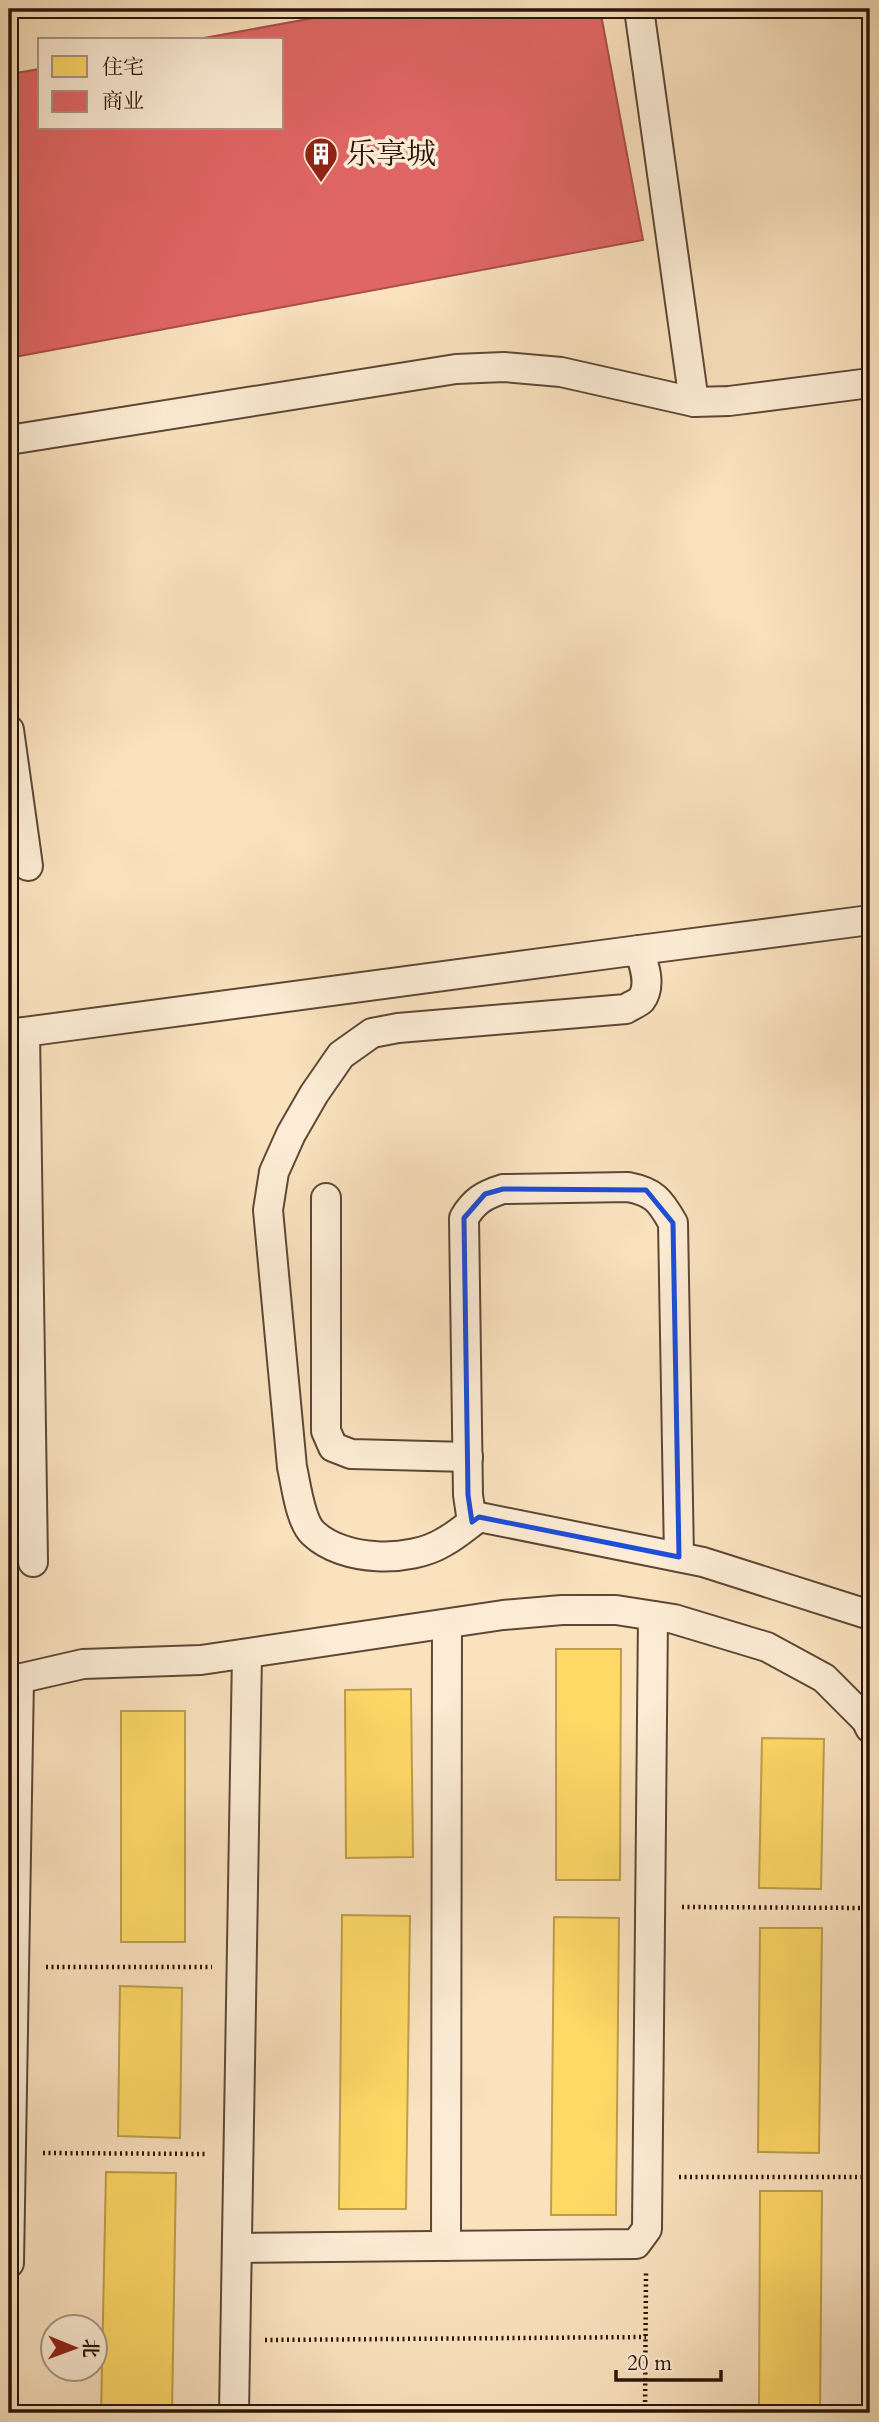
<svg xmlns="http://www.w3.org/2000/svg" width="879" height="2422" font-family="Cardo,'Noto Serif SC',serif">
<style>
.homes{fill:#ffd966;stroke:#bf9e4a;stroke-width:2}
.shops{fill:#e06666;stroke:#a94e4a;stroke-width:2}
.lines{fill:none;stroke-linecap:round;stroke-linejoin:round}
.minor-casing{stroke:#5e4835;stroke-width:32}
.path{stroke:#2a1507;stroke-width:4.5;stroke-dasharray:2 3.5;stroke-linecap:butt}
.minor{stroke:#fcecd5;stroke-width:28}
.marked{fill:none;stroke:#1d4ed8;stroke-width:5;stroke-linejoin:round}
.labels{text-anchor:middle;stroke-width:7;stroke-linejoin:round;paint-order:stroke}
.poi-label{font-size:30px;fill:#2a1507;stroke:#fcecd5;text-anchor:start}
</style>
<rect width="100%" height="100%" fill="#fae2bf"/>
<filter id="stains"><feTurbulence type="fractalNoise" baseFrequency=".00286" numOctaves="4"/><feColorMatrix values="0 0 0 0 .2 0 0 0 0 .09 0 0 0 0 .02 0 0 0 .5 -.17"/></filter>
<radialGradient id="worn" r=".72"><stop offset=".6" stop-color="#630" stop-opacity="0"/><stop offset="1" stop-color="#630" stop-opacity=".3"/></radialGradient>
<g class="homes">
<polygon points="556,1649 621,1649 620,1880 556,1880"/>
<polygon points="411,1689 413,1857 346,1858 345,1690"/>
<rect x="121" y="1711" width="64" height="231"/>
<polygon points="762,1738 824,1739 821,1889 759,1888"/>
<polygon points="342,1915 410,1916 406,2209 339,2209"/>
<polygon points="554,1917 619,1918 616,2215 551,2215"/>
<polygon points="760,1928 822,1928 819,2153 758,2152"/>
<polygon points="120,1986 182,1988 180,2138 118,2136"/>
<polygon points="106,2172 176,2173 172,2413 101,2413"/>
<polygon points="760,2191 822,2191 820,2413 759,2413"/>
</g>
<polygon class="shops" points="363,9 600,9 643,240 9,358 9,74 40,69 40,128 282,128 282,40 193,40"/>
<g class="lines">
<g class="minor-casing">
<g id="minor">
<polyline points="639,9 694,402"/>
<polyline points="9,440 456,369 504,367 561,372 694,402 729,401 870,383"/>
<polyline points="9,730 28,866"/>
<polyline points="639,950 870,920"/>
<polyline points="25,1032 33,1562"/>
<path d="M 9,1034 L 639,950 C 644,964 652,986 641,1000 C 638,1003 630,1006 626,1009 L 398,1028 L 372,1033 L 341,1055 L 314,1094 L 291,1134 L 274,1172 L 268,1210 L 292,1467 C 296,1484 300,1521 313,1533 C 343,1562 410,1563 444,1542 C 457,1535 468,1525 479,1517 L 703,1562 L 870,1615"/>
<polyline points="326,1198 326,1431 333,1447 351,1454 468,1457"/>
<path d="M 472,1522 L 468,1495 L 464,1218 C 474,1201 484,1195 503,1189 L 628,1187 C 654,1192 660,1200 673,1223 L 679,1557"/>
<polyline points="9,1681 83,1664 201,1660 503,1615 562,1610 616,1610 674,1619 767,1647 824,1678 866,1720 870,1728"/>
<polyline points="446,2246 447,1624"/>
<polyline points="237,2248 636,2244 647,2229 653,1616"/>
<polyline points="9,2263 19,1678"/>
<polyline points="234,2413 247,1654"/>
</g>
</g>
<g class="path">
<polyline points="682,1907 870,1908"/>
<polyline points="46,1967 212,1967"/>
<polyline points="43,2153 206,2154"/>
<polyline points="679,2177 870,2177"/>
<polyline points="265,2340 646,2337"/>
<polyline points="645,2413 646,2272"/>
</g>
<use href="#minor" class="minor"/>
</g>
<path class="marked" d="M 503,1189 L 646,1190 L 673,1223 L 679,1557 L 479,1517 L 472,1522 L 468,1495 L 464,1218 L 485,1194 Z"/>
<defs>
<g id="building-pin" transform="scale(1.75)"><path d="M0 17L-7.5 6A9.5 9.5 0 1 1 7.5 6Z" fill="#8f2418" stroke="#fcecd5"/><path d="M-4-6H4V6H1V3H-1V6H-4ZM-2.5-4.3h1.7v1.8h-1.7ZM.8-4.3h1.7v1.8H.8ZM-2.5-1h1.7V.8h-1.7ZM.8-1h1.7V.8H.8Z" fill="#fff"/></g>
</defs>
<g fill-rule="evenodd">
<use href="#building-pin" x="321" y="154"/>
</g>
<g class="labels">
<g class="poi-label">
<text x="346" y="164">乐享城</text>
</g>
</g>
<rect width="879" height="2422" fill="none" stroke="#fae2bf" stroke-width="35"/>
<rect x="10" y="10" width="858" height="2401" fill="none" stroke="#2a1507" stroke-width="3.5"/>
<rect x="18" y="18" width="844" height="2387" fill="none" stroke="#2a1507" stroke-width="2"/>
<rect x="38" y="38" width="245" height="91" fill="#fcecd5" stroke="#a89683" stroke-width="2"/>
<rect x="52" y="56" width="35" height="21" fill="#ffd966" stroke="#a89683" stroke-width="2"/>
<text x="102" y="74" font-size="21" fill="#2a1507">住宅</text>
<rect x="52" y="91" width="35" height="21" fill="#e06666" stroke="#a89683" stroke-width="2"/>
<text x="102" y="108" font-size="21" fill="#2a1507">商业</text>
<g transform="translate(74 2348) rotate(91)"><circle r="33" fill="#fcecd5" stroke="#a89683" stroke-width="2"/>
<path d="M0-5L12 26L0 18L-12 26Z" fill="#8f2418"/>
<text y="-10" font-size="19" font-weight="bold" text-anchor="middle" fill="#2a1507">北</text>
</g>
<path d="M616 2370v10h105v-10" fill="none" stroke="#2a1507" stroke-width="3.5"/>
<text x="627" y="2370" font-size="21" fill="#2a1507" stroke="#fcecd5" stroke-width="5" paint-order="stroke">20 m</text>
<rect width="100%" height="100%" filter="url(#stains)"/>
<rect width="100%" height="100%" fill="url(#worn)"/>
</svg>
